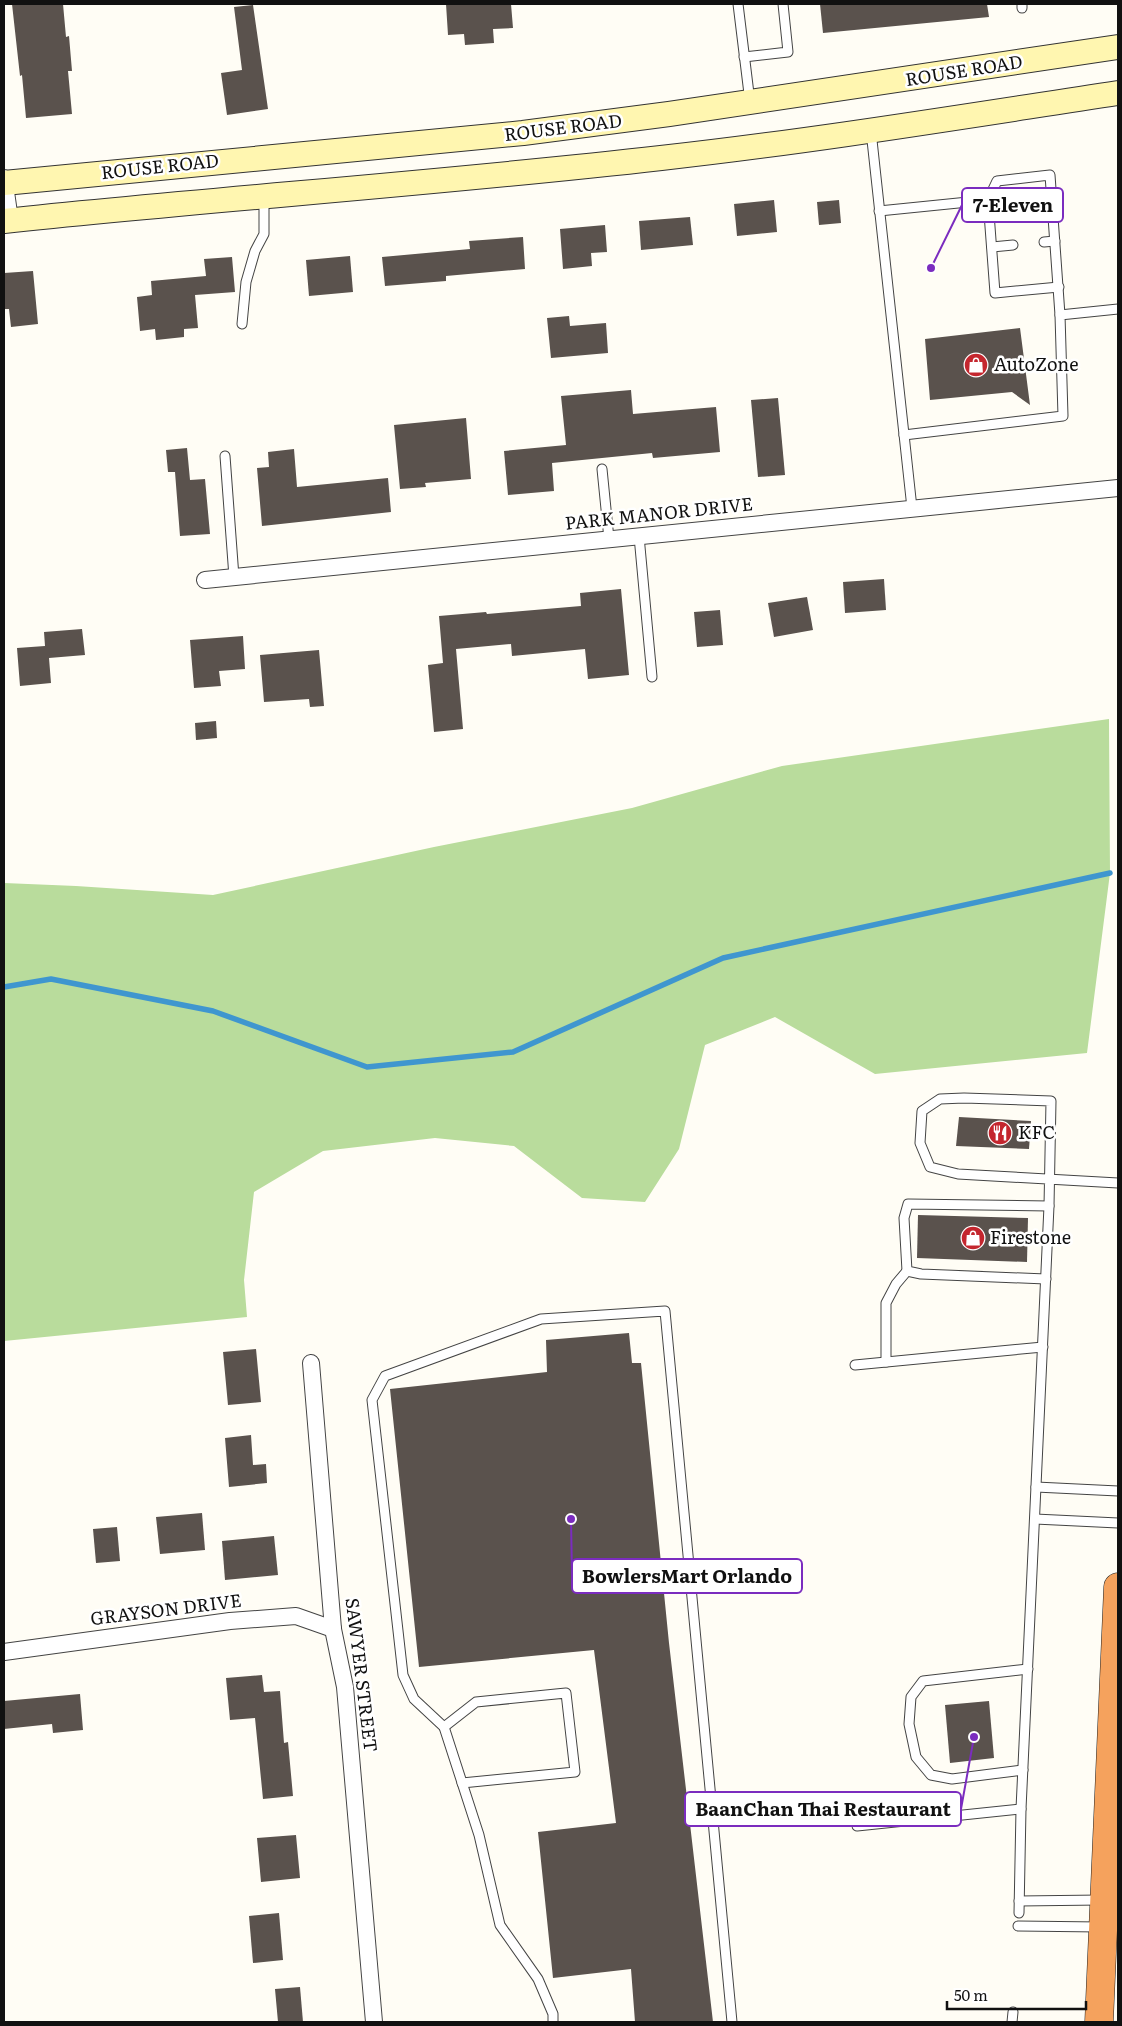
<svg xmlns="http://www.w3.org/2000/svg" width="1122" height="2026" font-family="Literata,serif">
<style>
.forest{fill:#b9dc9c}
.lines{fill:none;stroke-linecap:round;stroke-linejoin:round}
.stream{stroke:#3f96cf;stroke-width:5.5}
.building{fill:#5a524d}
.lane-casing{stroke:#444;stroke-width:11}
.street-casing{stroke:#444;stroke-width:18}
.secondary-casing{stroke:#333;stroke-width:26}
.highway-casing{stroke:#222;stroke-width:29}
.lane{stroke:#fff;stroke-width:9}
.street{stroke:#fff;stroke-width:16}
.secondary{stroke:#fff6b0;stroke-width:24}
.highway{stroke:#f5a25d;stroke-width:28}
.labels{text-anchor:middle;stroke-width:5;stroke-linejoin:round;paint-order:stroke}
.street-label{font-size:18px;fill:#111;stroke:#fff}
.poi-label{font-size:18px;fill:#111;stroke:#fff;text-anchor:start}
.leader{fill:none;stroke:#7b2cbf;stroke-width:2}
.callout-dot{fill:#7b2cbf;stroke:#fff;stroke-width:2}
.callout{fill:#fff;stroke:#7b2cbf;stroke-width:2}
.callout-label{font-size:19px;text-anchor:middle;font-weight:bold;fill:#111}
</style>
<rect width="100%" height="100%" fill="#fffdf5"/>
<polygon class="forest" points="1109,719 1110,873 1087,1053 875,1074 775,1017 705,1045 679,1149 645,1202 582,1198 514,1146 435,1138 323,1151 254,1192 244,1280 247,1317 4,1341 4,883 76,886 213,895 434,847 632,808 782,766"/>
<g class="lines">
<polyline class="stream" points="4,987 51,979 213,1011 367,1067 513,1052 723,958 1110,873"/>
</g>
<g class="building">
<polygon points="12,4 63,4 66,37 69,36 72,71 68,71 72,114 26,118 22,75 20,76"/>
<polygon points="446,4 511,4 513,28 493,29 494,43 465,45 464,34 448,35"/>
<polygon points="820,4 987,4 989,17 823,33"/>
<polygon points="253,5 268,109 227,115 221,73 242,70 234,7"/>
<polygon points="774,200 777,232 737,236 734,204"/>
<polygon points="839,200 841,223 819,225 817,202"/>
<polygon points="690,217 693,245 641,250 639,221"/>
<polygon points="605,225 607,252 591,253 592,266 563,269 560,229"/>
<polygon points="523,237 525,269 446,276 446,281 385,286 382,257 470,249 469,241"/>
<polygon points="350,256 353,292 309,296 306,260"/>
<polygon points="232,257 235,292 195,295 198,328 184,329 184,337 156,340 155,329 140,331 137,297 152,295 151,281 206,276 204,259"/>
<polygon points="33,271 38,324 11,327 9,309 4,309 4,273"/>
<polygon points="569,316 570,326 606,323 608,353 551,358 547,318"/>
<polygon points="1020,328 1030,405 1012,392 930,400 925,339"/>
<polygon points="631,390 633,414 716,407 720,452 653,458 652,453 552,463 554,491 508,495 504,451 566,445 561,396"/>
<polygon points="778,398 785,475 758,477 751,400"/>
<polygon points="466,418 471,479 425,483 426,487 400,489 394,425"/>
<polygon points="187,448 190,480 205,479 210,534 180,536 175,472 168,472 166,450"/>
<polygon points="294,449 297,487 388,478 391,512 262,526 257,468 269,467 268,452"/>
<polygon points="884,579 886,610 845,613 843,582"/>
<polygon points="621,589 629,675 588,679 585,649 512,656 511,644 456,649 463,729 434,732 428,665 443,663 439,616 486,612 487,614 581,606 580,593"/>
<polygon points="807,597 813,630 774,637 768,603"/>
<polygon points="720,610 723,645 697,647 694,612"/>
<polygon points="82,629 85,655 49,658 51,683 20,686 17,648 45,646 44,632"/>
<polygon points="243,636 245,669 219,671 221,686 194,688 190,640"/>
<polygon points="319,650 324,706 310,707 309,699 264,702 260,655"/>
<polygon points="216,721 217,738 196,740 195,723"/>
<polygon points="959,1117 1031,1121 1029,1149 956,1146"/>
<polygon points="918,1215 1028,1218 1027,1262 917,1258"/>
<polygon points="629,1333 632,1363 641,1363 669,1643 713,2022 635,2022 631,1969 553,1978 538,1832 616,1823 594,1650 419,1667 390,1389 547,1372 546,1340"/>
<polygon points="256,1349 261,1402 228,1405 223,1352"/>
<polygon points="251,1435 253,1465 266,1464 267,1483 229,1487 225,1438"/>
<polygon points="202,1513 205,1550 160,1554 156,1517"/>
<polygon points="117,1527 120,1561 96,1563 93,1529"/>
<polygon points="274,1536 278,1575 225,1580 222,1541"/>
<polygon points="262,1675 264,1692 280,1691 284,1743 288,1742 293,1796 263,1799 255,1718 230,1720 226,1678"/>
<polygon points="80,1694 83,1730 53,1733 52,1724 4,1729 4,1701"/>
<polygon points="989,1701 994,1758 950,1763 945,1705"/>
<polygon points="296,1835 300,1878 261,1882 257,1838"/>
<polygon points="279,1913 283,1960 253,1963 249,1916"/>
<polygon points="300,1987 303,2022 278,2022 275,1989"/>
</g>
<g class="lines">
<g class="lane-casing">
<g id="lane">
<polyline points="738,4 750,102"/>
<polyline points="1022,4 1022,8"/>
<polyline points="744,57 788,52 783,4"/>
<polyline points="871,131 912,508"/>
<polyline points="988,200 995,293 1059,287"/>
<polyline points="879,211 988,200 997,181 1050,175 1060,315"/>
<polyline points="1040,211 1053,209"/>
<polyline points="989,216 1011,214"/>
<polyline points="1044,242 1055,241"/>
<polyline points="992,247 1013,245"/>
<polyline points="242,324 246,282 255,251 264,234 264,198"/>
<polyline points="904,435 1063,416 1060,315 1118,309"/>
<polyline points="225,456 234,577"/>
<polyline points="602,469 609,539"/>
<polyline points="639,536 652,677"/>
<polyline points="1046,1279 921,1274 907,1271 904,1218 908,1204 1049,1206"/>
<polyline points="886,1362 886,1303 896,1284 907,1271"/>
<polyline points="855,1365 1043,1347"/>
<polyline points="1036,1487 1118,1491"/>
<polyline points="1035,1519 1118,1523"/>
<polyline points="444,1727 476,1702 566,1693 575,1772 462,1783"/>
<polyline points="1023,1770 952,1779 931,1775 916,1757 909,1724 911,1697 923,1681 1028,1669"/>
<polyline points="857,1826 1021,1809"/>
<polyline points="1019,1901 1101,1900"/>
<polyline points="1019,1913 1021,1809 1049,1206 1051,1101 964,1098 940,1099 922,1111 920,1143 930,1167 958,1174 1118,1183"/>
<polyline points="1018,1926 1100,1927"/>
<polyline points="553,2022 553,2014 538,1979 500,1925 479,1835 444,1727 414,1699 403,1675 372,1400 385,1376 541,1319 665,1311 732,2022"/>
<polyline points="1012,2022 1013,2012"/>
</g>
</g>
<g class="street-casing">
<g id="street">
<polyline points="4,178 10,220"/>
<polyline points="205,580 1118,488"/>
<polyline points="311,1363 333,1629 345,1687 374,2022"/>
<polyline points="4,1652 230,1621 296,1616 333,1629"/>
</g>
</g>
<g class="secondary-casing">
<g id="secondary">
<polyline points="4,183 523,133 669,114 1118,47"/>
<path d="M 4,221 C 223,198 442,183 661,158 C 814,141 966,116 1118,93"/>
</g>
</g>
<g class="highway-casing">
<polyline id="highway" points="1099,2022 1118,1587"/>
</g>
<use href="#lane" class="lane"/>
<use href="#street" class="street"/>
<use href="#secondary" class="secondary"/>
<use href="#highway" class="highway"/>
</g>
<defs>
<g id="shop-disc" transform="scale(1.25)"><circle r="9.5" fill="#c4262e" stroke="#fff"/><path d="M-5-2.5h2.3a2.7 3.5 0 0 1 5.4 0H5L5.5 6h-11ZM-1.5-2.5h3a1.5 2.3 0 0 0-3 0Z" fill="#fff"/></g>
<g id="restaurant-disc" transform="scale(1.25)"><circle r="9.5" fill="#c4262e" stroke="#fff"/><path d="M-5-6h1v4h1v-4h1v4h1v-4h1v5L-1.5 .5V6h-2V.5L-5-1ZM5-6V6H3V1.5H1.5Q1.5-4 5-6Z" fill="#fff"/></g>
</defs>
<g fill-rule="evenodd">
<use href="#shop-disc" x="976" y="365"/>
<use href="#restaurant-disc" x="1000" y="1133"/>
<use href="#shop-disc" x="973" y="1238"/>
</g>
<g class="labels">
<g class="street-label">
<text transform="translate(964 71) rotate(-9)" y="6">ROUSE ROAD</text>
<text transform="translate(563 128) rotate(-7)" y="6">ROUSE ROAD</text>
<text transform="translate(160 167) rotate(-6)" y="6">ROUSE ROAD</text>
<text transform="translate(659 514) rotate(-6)" y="6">PARK MANOR DRIVE</text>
<text transform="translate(166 1610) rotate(-7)" y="6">GRAYSON DRIVE</text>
<text transform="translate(361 1675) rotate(83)" y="6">SAWYER STREET</text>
</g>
<g class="poi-label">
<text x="994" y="371">AutoZone</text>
<text x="1018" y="1139">KFC</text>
<text x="990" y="1244">Firestone</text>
</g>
</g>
<path class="leader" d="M931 268L962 205M571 1519L572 1576M974 1737L961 1809"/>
<g class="callout-dot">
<circle cx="931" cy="268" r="5"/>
<circle cx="571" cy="1519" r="5"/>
<circle cx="974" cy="1737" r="5"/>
</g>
<g class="callout">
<rect x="962" y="188" width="101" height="34" rx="5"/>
<rect x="572" y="1559" width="230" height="34" rx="5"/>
<rect x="685" y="1792" width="276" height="34" rx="5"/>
</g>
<g class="callout-label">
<text x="1013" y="212">7-Eleven</text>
<text x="687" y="1583">BowlersMart Orlando</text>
<text x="823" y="1816">BaanChan Thai Restaurant</text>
</g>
<rect width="1122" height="2026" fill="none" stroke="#111111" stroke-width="10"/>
<path d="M947 2001v8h139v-8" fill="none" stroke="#111111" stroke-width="2.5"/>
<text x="954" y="2001" font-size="15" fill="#111111" stroke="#ffffff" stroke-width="4" paint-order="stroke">50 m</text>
</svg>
